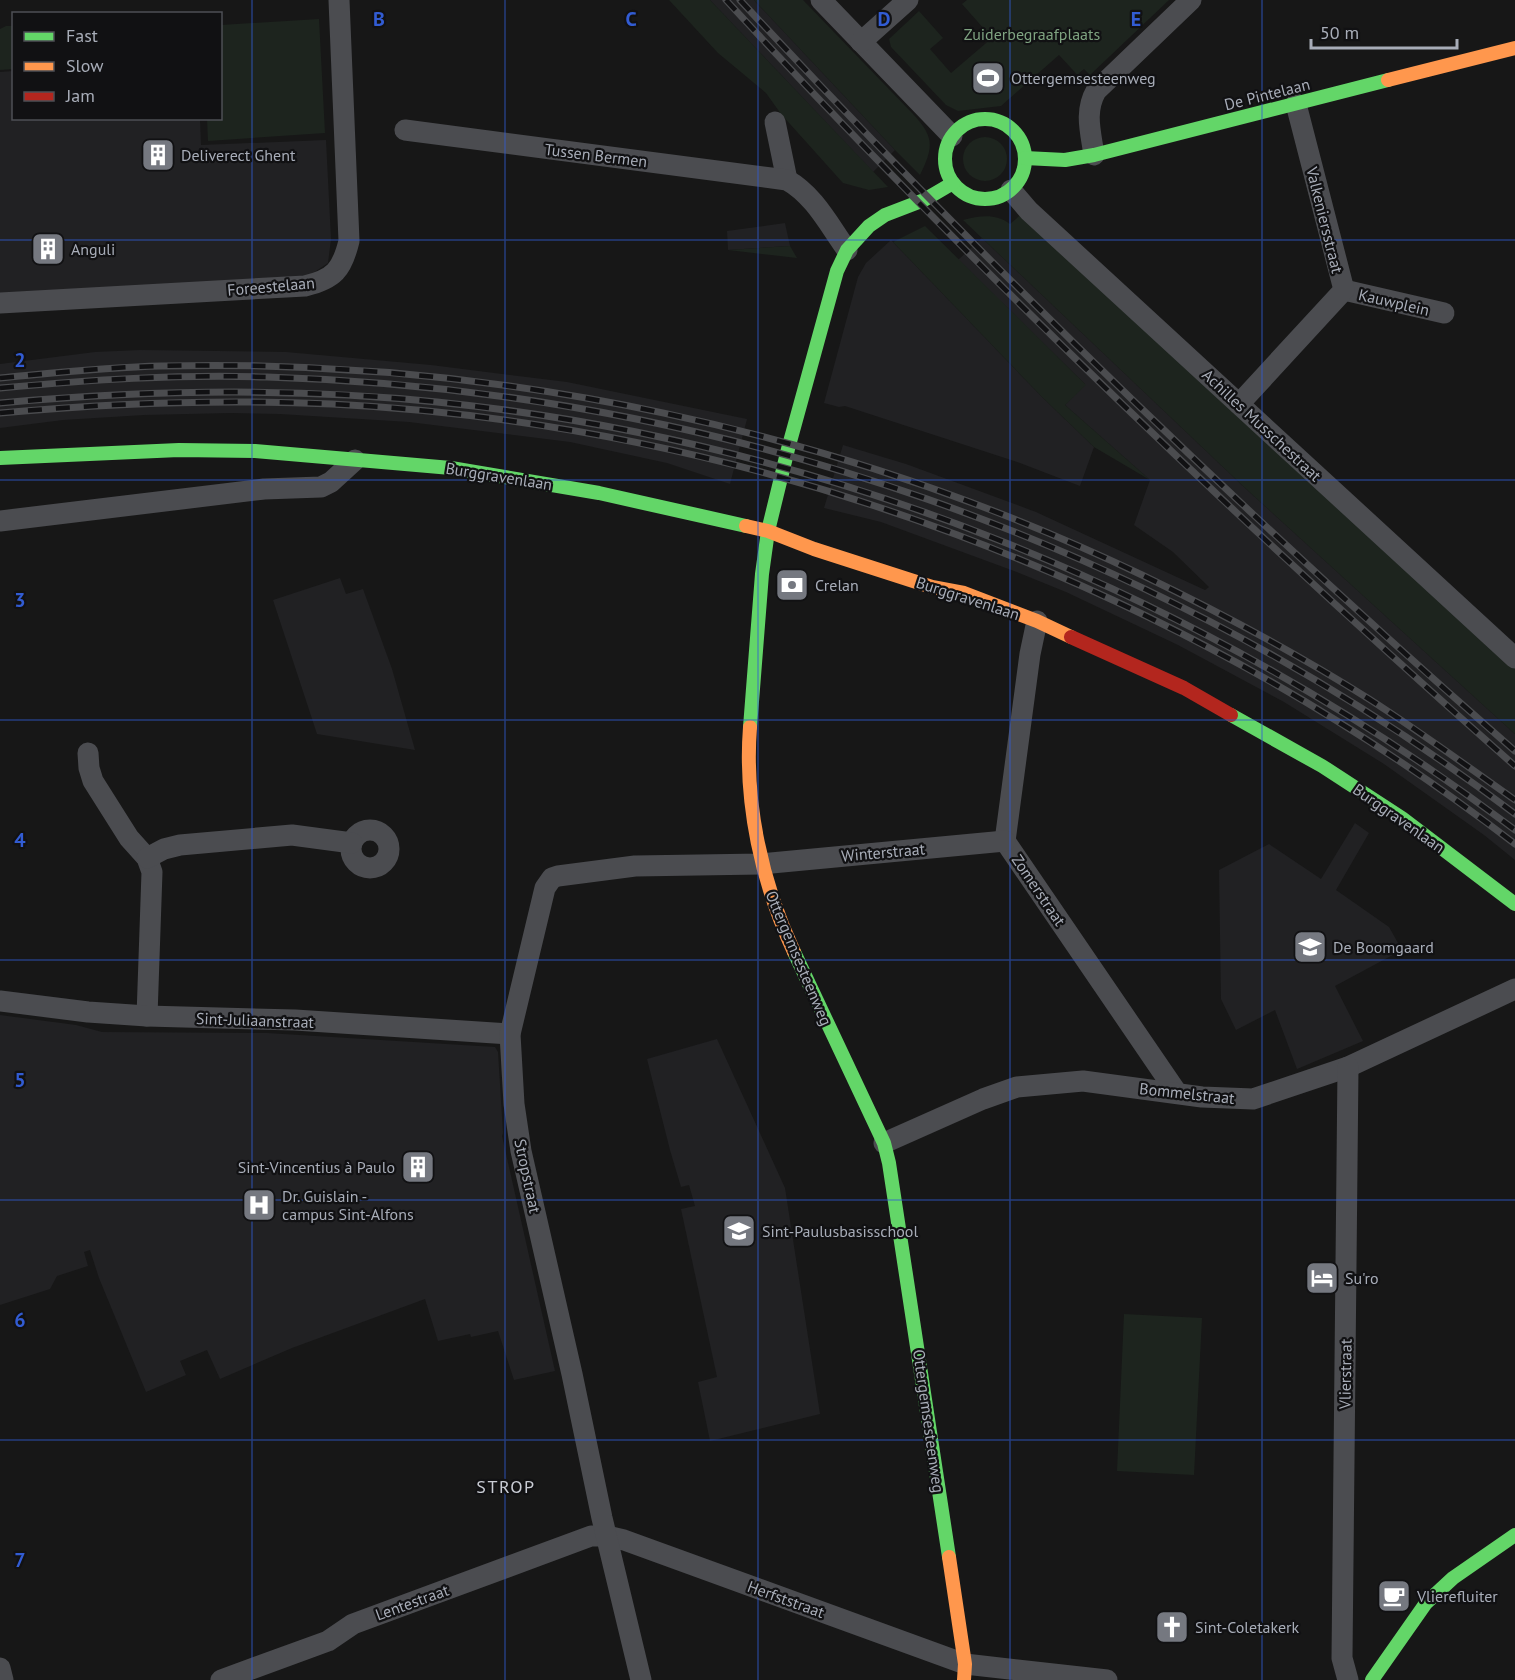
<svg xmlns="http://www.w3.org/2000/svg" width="1515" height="1680" font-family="'PT Sans',sans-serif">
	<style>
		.built { fill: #212123 }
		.green { fill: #1d241e }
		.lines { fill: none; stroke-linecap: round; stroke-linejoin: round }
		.street { stroke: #4b4c50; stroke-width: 21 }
		.fast { stroke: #63d668; stroke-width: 14 }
		.slow { stroke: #ff974d; stroke-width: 14 }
		.jam { stroke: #b3261e; stroke-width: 14 }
		.rail-casing { stroke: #4b4c4f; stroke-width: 7 }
		.rail { stroke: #111113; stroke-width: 4.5; stroke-dasharray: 14; stroke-linecap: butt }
		.grid { fill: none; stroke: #325cd3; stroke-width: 1.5; stroke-opacity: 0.55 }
		.labels { text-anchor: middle; stroke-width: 4.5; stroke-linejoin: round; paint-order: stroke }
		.park-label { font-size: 16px; fill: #7fa381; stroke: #111113 }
		.poi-label { font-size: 16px; fill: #a8adb8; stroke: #111113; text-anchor: start }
		.street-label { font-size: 16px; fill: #a8adb8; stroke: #111113 }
		.neighbourhood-label { font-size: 18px; letter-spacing: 1.5px; fill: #c9ccd4; stroke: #111113 }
		.grid-label { font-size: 20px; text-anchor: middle; font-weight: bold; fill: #325cd3; stroke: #111113; stroke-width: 4.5; stroke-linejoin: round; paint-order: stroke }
	</style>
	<rect width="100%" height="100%" fill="#171717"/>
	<!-- built -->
	<g class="built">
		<polygon points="710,0 754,0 895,150 873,172"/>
		<polygon points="13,71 14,118 200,119 201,145 326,140 331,239 328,263 310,275 287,279 0,298 0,72"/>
		<polygon points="785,223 790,246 728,250 727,231"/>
		<polygon points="982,238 1244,487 1515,734 1515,860 1484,835 1384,764 1284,702 1178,645 1066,592 1014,571 881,522 824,508 843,445 906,464 1036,512 1205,590 1209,587 1173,552 1134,525 1150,480 1065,405 1085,384 958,260"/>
		<polygon points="891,240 1042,397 1094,447 1080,486 1020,463 845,406 839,407 824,403 858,277 866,263"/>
		<polygon points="140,350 286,352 431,365 567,382 747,419 730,484 667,463 570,442 409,422 280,414 231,413 144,415 63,420 0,428 0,364 95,352"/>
		<polygon points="340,578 346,594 363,589 392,669 415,750 317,734 273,600"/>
		<polygon points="1355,823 1369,833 1336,890 1389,927 1402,950 1335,986 1363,1041 1297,1069 1275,1010 1236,1030 1221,999 1219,870 1269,844 1321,879"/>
		<polygon points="0,1015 76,1025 102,1032 267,1033 495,1047 498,1052 503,1133 502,1136 555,1371 514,1380 498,1331 471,1337 470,1334 438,1341 425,1299 292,1348 220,1379 207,1350 180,1361 186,1375 146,1392 99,1278 90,1250 84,1252 88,1266 57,1276 50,1289 0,1305"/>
		<polygon points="717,1039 785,1188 820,1414 710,1441 698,1382 717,1377 681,1209 695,1206 689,1185 681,1187 670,1150 647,1059"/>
	</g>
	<!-- green -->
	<g class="green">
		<polygon points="669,0 710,0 888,187 869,190 843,183 781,114 766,93 718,53"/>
		<path d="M754,0h49l110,114c21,23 21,32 7,61l-25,-25z"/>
		<polygon points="967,0 1169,0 1090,75 1084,69 1079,73 1085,80 1083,81 1059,55 1001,106 958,111 946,105 891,47 889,39 919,11 943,38 930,49 951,73 992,38 962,4"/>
		<polygon points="319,19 325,133 208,141 207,119 220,118 221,25"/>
		<polygon points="6,26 13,26 13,69 0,70 0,29"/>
		<circle cx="985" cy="159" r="22"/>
		<path d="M1024,212l491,452v70l-271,-247 -281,-267c17,-4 32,-7 47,4z"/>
		<polygon points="925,226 1086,385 1065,405 1150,480 1094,447 1042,397 893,242"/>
		<polygon points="790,246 797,258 728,250"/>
		<polygon points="1124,1314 1202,1318 1194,1475 1117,1471"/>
	</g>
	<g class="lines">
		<!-- street -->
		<g class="street">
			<polyline points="821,0 952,136"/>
			<polyline points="861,42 908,0"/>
			<polyline points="775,122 787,180"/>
			<path d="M405,130l382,50c27,15 42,45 60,70"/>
			<path d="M1094,155c-3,-22 -10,-43 2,-64l95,-91"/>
			<polyline points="1011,190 1029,211 1515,658"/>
			<polyline points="1344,290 1444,313"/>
			<path d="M0,303l305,-17c29,-7 37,-16 44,-45l-10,-241"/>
			<polyline points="1239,404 1344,290 1296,104"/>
			<polyline points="0,521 264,489 321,487 331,482 355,460"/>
			<polyline points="1037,621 1030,654 1005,841 1177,1093"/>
			<polyline points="88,753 89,768 93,781 129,838 147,858 152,872 147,1016"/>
			<circle cx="370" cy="849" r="19"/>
			<polyline points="147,858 164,849 180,845 292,835 352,843"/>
			<polyline points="0,1001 88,1012 147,1016 295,1020 510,1034"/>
			<polyline points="884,1143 983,1099 1017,1087 1083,1081 1202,1097 1253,1099 1348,1067 1515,989"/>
			<polyline points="0,1668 3,1680"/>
			<polyline points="221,1680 328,1641 353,1624 591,1536 607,1536 624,1540 965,1664 1107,1680"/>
			<polyline points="641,1680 602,1518 572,1374 521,1151 514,1104 510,1034 545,888 552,878 558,876 635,866 761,864 1005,841"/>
			<polyline points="1348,1680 1342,1658 1348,1067"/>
		</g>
		<!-- fast -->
		<g class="fast">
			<circle cx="985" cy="159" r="40"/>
			<polyline points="1025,158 1065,160 1094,155 1388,80"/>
			<polyline points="0,458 179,450 255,451 451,468 599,493 746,526"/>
			<polyline points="1231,715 1322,766 1402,818 1515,904"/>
			<polyline points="750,727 762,574 768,531 788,449 837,271 847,250 869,226 885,215 924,200 953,183"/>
			<polyline points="794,952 884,1143 889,1163 949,1557"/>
			<polyline points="1372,1680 1426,1603 1453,1578 1515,1535"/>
		</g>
		<!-- slow -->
		<g class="slow">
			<polyline points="1388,80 1515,48"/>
			<polyline points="746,526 768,531 814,549 932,587 964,593 1037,621 1071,637"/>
			<path d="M750,727c-6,76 12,157 44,225"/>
			<polyline points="949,1557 965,1664 964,1680"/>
		</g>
		<!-- jam -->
		<polyline class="jam" points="1071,637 1184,688 1231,715"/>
		<defs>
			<g id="rail">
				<path d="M726,0c249,270 514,523 789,766"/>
				<path d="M740,0c245,264 504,514 775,751"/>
				<path d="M0,378c54,-5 107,-11 161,-12 336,-8 678,64 981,209 77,37 154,78 227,124 50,32 98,67 146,101"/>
				<path d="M0,388c89,-8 178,-14 267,-11 452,13 887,165 1248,437"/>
				<path d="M0,403c146,-13 291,-16 437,-1 389,39 766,193 1078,428"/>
				<path d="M0,413c111,-10 221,-14 332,-9 426,21 846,181 1183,440"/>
			</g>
		</defs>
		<!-- rail casing -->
		<use href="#rail" class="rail-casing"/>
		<!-- rail -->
		<use href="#rail" class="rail"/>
	</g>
	<!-- grid -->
	<path class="grid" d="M252,0v1680M505,0v1680M758,0v1680M1010,0v1680M1262,0v1680M0,240h1515M0,480h1515M0,720h1515M0,960h1515M0,1200h1515M0,1440h1515"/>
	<!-- icons -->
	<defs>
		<symbol id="stadium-square" viewBox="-11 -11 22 22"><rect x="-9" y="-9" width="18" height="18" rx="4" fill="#757880" stroke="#111113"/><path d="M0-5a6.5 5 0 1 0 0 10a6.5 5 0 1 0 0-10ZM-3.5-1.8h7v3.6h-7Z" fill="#fff"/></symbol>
		<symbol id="building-square" viewBox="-11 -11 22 22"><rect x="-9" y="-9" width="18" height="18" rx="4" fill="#757880" stroke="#111113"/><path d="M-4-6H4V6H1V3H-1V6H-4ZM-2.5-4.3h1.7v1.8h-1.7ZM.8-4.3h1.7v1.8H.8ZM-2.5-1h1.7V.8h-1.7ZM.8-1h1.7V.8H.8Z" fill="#fff"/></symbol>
		<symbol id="bank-square" viewBox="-11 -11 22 22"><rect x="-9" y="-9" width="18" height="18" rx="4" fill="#757880" stroke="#111113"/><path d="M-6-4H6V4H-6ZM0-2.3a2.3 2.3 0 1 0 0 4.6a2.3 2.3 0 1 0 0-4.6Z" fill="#fff"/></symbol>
		<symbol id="school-square" viewBox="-11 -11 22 22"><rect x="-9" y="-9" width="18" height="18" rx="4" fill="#757880" stroke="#111113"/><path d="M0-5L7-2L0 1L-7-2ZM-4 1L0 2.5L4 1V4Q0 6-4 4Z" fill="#fff"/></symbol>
		<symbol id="hospital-square" viewBox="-11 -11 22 22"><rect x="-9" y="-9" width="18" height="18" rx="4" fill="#757880" stroke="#111113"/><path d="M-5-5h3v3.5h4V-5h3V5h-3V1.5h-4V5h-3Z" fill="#fff"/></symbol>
		<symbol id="hotel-square" viewBox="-11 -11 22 22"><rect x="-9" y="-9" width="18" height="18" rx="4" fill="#757880" stroke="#111113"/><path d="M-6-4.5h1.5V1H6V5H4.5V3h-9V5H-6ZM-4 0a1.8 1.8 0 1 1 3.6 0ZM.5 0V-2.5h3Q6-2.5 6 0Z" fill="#fff"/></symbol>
		<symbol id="cafe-square" viewBox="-11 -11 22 22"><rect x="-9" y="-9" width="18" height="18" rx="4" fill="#757880" stroke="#111113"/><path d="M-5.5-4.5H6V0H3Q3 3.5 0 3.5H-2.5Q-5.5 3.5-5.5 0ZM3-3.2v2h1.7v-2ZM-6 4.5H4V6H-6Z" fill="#fff"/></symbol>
		<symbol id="church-square" viewBox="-11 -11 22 22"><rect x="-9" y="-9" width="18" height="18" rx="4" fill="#757880" stroke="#111113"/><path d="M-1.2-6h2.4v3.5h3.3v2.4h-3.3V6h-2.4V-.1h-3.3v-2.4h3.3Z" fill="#fff"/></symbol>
	</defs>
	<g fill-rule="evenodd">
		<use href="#stadium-square" x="969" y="59" width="38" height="38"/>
		<use href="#building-square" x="139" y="136" width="38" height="38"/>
		<use href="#building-square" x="29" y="230" width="38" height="38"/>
		<use href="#bank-square" x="773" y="566" width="38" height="38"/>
		<use href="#school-square" x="1291" y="928" width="38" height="38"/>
		<use href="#building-square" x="399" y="1148" width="38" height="38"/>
		<use href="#hospital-square" x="240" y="1186" width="38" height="38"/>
		<use href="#school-square" x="720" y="1212" width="38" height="38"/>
		<use href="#hotel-square" x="1303" y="1259" width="38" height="38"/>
		<use href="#cafe-square" x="1375" y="1577" width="38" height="38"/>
		<use href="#church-square" x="1153" y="1608" width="38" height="38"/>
	</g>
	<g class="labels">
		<!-- park labels -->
		<g class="park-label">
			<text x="1032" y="40">Zuiderbegraafplaats</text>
		</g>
		<!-- poi labels -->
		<g class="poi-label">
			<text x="1011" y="84">Ottergemsesteenweg</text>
			<text x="181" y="161">Deliverect Ghent</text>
			<text x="71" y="255">Anguli</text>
			<text x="815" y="591">Crelan</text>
			<text x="1333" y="953">De Boomgaard</text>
			<text x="395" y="1173" text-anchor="end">Sint-Vincentius à Paulo</text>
			<text x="282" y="1202">Dr. Guislain -<tspan x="282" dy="18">campus Sint-Alfons</tspan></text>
			<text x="762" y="1237">Sint-Paulusbasisschool</text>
			<text x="1345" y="1284">Su'ro</text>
			<text x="1417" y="1602">Vlierefluiter</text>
			<text x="1195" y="1633">Sint-Coletakerk</text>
		</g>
		<!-- street labels -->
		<g class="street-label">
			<text transform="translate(1267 94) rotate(-14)" y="6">De Pintelaan</text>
			<text transform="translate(596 155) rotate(7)" y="6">Tussen Bermen</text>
			<text transform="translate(1325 220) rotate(76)" y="6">Valkeniersstraat</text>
			<text transform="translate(271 286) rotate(-5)" y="6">Foreestelaan</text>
			<text transform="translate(1394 302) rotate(13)" y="6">Kauwplein</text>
			<text transform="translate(1262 425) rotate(43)" y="6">Achilles Musschestraat</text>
			<text transform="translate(499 476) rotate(9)" y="6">Burggravenlaan</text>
			<text transform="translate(968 598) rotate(18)" y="6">Burggravenlaan</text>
			<text transform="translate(1399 818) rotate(35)" y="6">Burggravenlaan</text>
			<text transform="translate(883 852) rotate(-5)" y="6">Winterstraat</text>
			<text transform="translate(1039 890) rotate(56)" y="6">Zomerstraat</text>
			<text transform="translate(799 958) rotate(67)" y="6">Ottergemsesteenweg</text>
			<text transform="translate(255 1020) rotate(2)" y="6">Sint-Juliaanstraat</text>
			<text transform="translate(1187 1093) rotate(6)" y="6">Bommelstraat</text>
			<text transform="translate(528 1176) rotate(78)" y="6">Stropstraat</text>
			<text transform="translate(1345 1374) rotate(-89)" y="6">Vlierstraat</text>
			<text transform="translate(929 1421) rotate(82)" y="6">Ottergemsesteenweg</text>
			<text transform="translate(786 1599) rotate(20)" y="6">Herfststraat</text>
			<text transform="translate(412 1602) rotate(-20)" y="6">Lentestraat</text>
		</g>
		<!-- neighbourhood labels -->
		<g class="neighbourhood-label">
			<text x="506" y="1493">STROP</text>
		</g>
	</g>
	<g class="grid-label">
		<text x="379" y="26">B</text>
		<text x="631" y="26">C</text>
		<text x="884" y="26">D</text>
		<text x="1136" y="26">E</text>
		<text x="20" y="367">2</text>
		<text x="20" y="607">3</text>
		<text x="20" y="847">4</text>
		<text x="20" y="1087">5</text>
		<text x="20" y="1327">6</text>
		<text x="20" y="1567">7</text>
	</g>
	<!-- legend -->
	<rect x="12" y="12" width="210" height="108" fill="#111113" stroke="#4d4f55" stroke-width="1.5"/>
	<rect x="24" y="32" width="30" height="9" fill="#63d668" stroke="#4d4f55" stroke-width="1.5"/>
	<text x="66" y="42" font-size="18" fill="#a8adb8">Fast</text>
	<rect x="24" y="62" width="30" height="9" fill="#ff974d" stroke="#4d4f55" stroke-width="1.5"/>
	<text x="66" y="72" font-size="18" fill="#a8adb8">Slow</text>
	<rect x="24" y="92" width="30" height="9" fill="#b3261e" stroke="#4d4f55" stroke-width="1.5"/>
	<text x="66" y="102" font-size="18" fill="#a8adb8">Jam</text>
	<!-- scale -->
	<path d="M1311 39v9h146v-9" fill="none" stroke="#a8adb8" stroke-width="3"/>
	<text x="1320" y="39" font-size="18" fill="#a8adb8" stroke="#111113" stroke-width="4.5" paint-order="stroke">50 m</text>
</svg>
